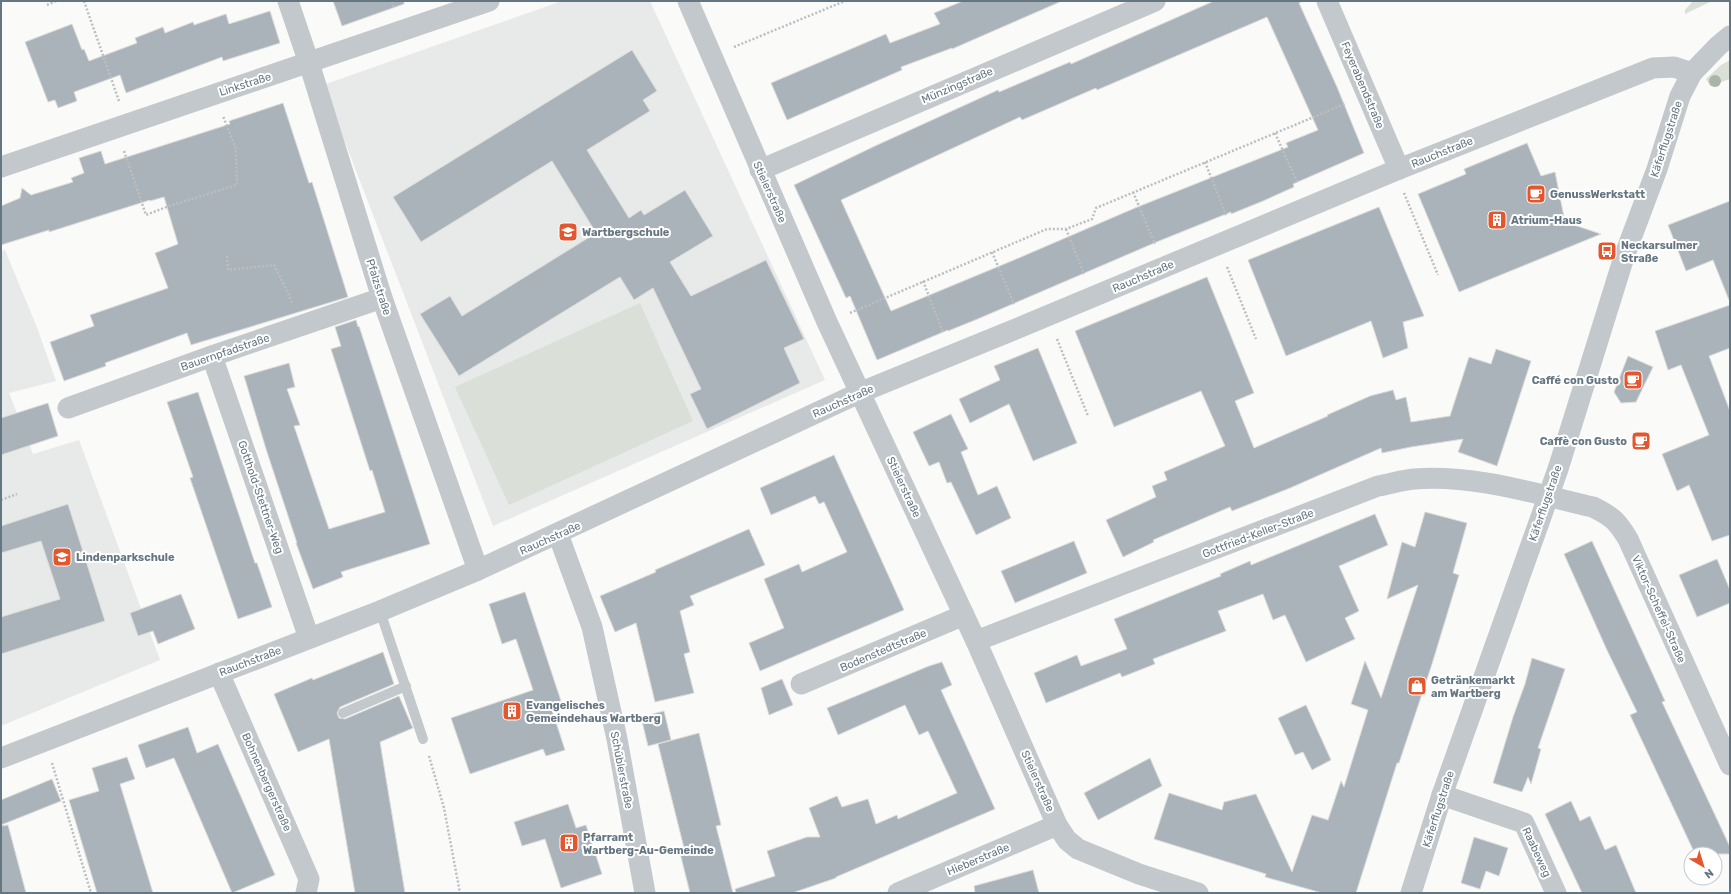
<svg xmlns="http://www.w3.org/2000/svg" width="1731" height="894" font-family="Rubik,sans-serif">
	<style>
		.built { fill: #e8e9e9 }
		.green { fill: #dadfd7 }
		.building { fill: #aab3b9; stroke: #dcdcda; fill-rule: evenodd }
		.lines { fill: none; stroke-linecap: round; stroke-linejoin: round }
		.path { stroke: #bbbfc2; stroke-width: 2.5; stroke-dasharray: 2 2; stroke-linecap: butt }
		.lane { stroke: #c3c8cc; stroke-width: 10 }
		.street { stroke: #c3c8cc; stroke-width: 21 }
		.tree { fill: #aab4a7 }
		.labels { text-anchor: middle; stroke-width: 4; stroke-linejoin: round; paint-order: stroke }
		.street-label { font-size: 11px; fill: #657683; stroke: #fff }
		.poi-label { font-size: 11px; font-weight: bold; fill: #657683; stroke: #fff; text-anchor: start }
	</style>
	<rect width="100%" height="100%" fill="#fafaf8"/>
	<!-- built -->
	<g class="built">
		<polygon points="562,1 650,1 825,380 493,526 323,85"/>
		<polygon points="5,250 38,330 56,381 9,393 33,454 79,440 160,660 1,726 1,251"/>
	</g>
	<!-- green -->
	<g class="green">
		<polygon points="1693,1 1712,1 1685,14 1685,10"/>
		<polygon points="1730,60 1730,79 1710,86 1706,79 1721,65"/>
		<polygon points="640,303 693,421 509,505 455,387"/>
	</g>
	<!-- building -->
	<g class="building">
		<polygon points="333,1 404,1 404,4 342,26"/>
		<polygon points="963,1 1062,1 952,49 952,48 901,67 902,70 787,120 771,83 886,34 890,43 940,24 934,13"/>
		<path d="M1214,1h89l-4,2 38,84 27,66 -71,31 1,3 -31,14 -32,13v-2l-72,29 -179,77 -32,13v-1l-71,30 -27,-64 -4,2 -52,-113 81,-39 123,-56 1,2 71,-30 1,2zM1267,17l51,113 -32,13 2,4 -153,61 -121,52 -123,51 -50,-111 179,-83 2,3 74,-32 1,2z"/>
		<polygon points="270,11 280,43 223,61 222,57 126,93 120,75 74,92 77,101 58,108 55,100 48,102 25,42 72,24 82,50 84,49 89,61 137,43 135,38 163,27 165,33 193,22 194,25 226,14 229,24"/>
		<polygon points="632,50 657,91 643,100 650,111 587,150 629,218 641,210 644,215 685,190 713,236 670,262 691,296 766,260 804,339 784,348 800,383 707,429 690,394 701,389 653,288 634,300 620,277 459,376 420,314 450,296 462,316 596,233 552,161 421,242 393,197"/>
		<polygon points="283,103 309,183 312,182 348,297 191,345 187,333 105,363 106,366 64,381 50,342 94,326 90,315 168,288 155,253 178,244 164,197 150,201 150,200 49,232 49,230 1,245 1,206 20,198 22,188 31,195 73,182 71,178 84,173 79,158 101,151 105,164 230,124 229,121"/>
		<polygon points="1527,143 1541,176 1555,172 1565,222 1601,234 1459,292 1418,194 1466,174 1464,169"/>
		<polygon points="1730,201 1730,300 1729,300 1713,260 1686,271 1668,225"/>
		<polygon points="1379,207 1424,316 1403,322 1408,348 1383,358 1371,321 1286,356 1248,260"/>
		<polygon points="1207,277 1254,393 1235,401 1254,448 1328,416 1327,415 1370,396 1393,390 1396,400 1406,397 1411,422 1450,416 1469,357 1491,364 1496,349 1531,361 1497,466 1458,452 1463,439 1411,447 1382,453 1381,448 1290,488 1232,511 1230,507 1153,540 1154,542 1123,557 1106,520 1156,497 1152,486 1167,480 1164,472 1225,446 1201,391 1114,427 1075,331"/>
		<polygon points="1730,305 1730,348 1709,356 1730,411 1730,535 1712,541 1689,485 1677,491 1662,454 1709,435 1681,365 1668,370 1655,331"/>
		<polygon points="356,320 358,327 359,326 430,544 341,572 343,577 313,589 296,543 297,543 266,449 244,376 289,363 295,387 287,389 300,425 294,426 329,529 385,512 372,470 370,471 331,349 341,346 335,327"/>
		<polygon points="1038,348 1077,443 1033,461 1009,404 970,423 959,399 1000,380 994,366"/>
		<polygon points="1628,356 1653,367 1636,402 1621,403 1614,392"/>
		<polygon points="198,392 255,563 257,563 272,607 238,619 190,478 193,477 167,402"/>
		<polygon points="48,403 58,436 1,455 1,418"/>
		<polygon points="951,414 968,449 961,452 978,495 997,486 1011,518 976,535 951,482 947,483 939,462 929,466 913,432"/>
		<polygon points="834,455 904,610 760,671 749,643 784,628 764,579 799,564 802,572 847,552 824,502 819,504 815,496 771,515 760,488"/>
		<polygon points="68,504 105,621 1,654 1,617 60,599 41,541 1,553 1,526"/>
		<polygon points="1425,512 1467,523 1453,573 1459,575 1432,664 1399,763 1397,763 1356,893 1322,893 1265,877 1266,874 1154,839 1169,793 1222,810 1224,802 1256,794 1292,872 1312,815 1328,820 1341,781 1344,787 1368,710 1351,704 1365,661 1381,698 1418,585 1387,599 1402,542 1415,547"/>
		<polygon points="1375,514 1388,545 1339,566 1359,611 1345,618 1355,639 1306,662 1285,615 1273,620 1263,594 1218,611 1226,631 1153,659 1155,664 1122,677 1120,673 1046,703 1034,673 1077,655 1081,666 1127,649 1114,619 1221,576 1220,574 1250,561 1251,565"/>
		<polygon points="749,529 765,565 690,596 694,605 680,611 690,652 684,654 694,693 655,702 636,623 615,632 600,596 656,572 655,570"/>
		<polygon points="1074,541 1087,573 1015,603 1001,571"/>
		<polygon points="1592,541 1665,701 1662,702 1730,847 1730,854 1695,854 1630,715 1637,712 1606,648 1564,554"/>
		<polygon points="1717,559 1730,590 1730,603 1697,617 1679,575"/>
		<polygon points="525,592 561,701 550,704 565,750 546,756 543,749 470,774 451,718 533,690 516,639 502,644 489,604"/>
		<polygon points="181,594 195,629 158,644 153,631 138,636 130,613"/>
		<polygon points="383,652 394,684 340,707 337,713 339,718 345,719 399,696 411,724 413,728 380,742 405,893 355,893 329,739 298,752 274,694 312,678 313,680"/>
		<polygon points="1532,658 1565,669 1538,748 1541,749 1531,784 1528,777 1522,792 1493,783 1513,717 1525,684"/>
		<polygon points="942,662 952,685 941,690 995,809 836,877 836,878 792,893 736,893 735,889 775,876 767,851 807,837 820,837 809,808 837,796 842,807 868,799 876,824 897,815 898,819 957,793 928,731 919,735 905,705 838,735 827,708 929,666"/>
		<polygon points="782,679 793,705 769,715 761,688"/>
		<polygon points="1306,705 1331,760 1312,770 1303,752 1295,755 1278,718"/>
		<polygon points="664,711 671,740 648,746 641,717"/>
		<polygon points="188,727 197,753 218,744 275,875 232,893 174,758 146,768 138,745"/>
		<polygon points="699,733 721,825 716,826 733,893 690,893 679,849 684,848 658,744"/>
		<polygon points="127,757 135,779 120,784 153,893 97,893 69,800 99,791 92,768"/>
		<polygon points="1150,758 1162,786 1098,820 1084,793"/>
		<polygon points="52,779 61,801 1,825 1,800"/>
		<polygon points="1571,801 1580,821 1590,816 1605,850 1616,845 1636,893 1582,893 1545,814"/>
		<polygon points="568,804 576,828 586,825 602,874 561,888 545,839 522,846 514,822"/>
		<polygon points="8,825 26,893 1,893 1,826"/>
		<polygon points="1474,837 1508,848 1499,876 1486,871 1480,889 1461,883"/>
		<polygon points="1033,870 1039,893 975,893 974,886"/>
	</g>
	<g class="lines">
		<!-- path -->
		<g class="path">
			<polyline points="84,1 119,101"/>
			<polyline points="392,1 394,8"/>
			<polyline points="47,5 56,1"/>
			<polyline points="734,47 845,1"/>
			<polyline points="1275,133 1298,184"/>
			<polyline points="124,151 146,215 169,206 237,185 236,149 223,116"/>
			<polyline points="1205,162 1226,215"/>
			<polyline points="1133,192 1155,244"/>
			<polyline points="1404,193 1438,275"/>
			<polyline points="1066,229 1084,274"/>
			<polyline points="992,252 1014,304"/>
			<polyline points="227,256 228,270 274,265 288,293 292,303"/>
			<polyline points="1227,267 1256,339"/>
			<polyline points="923,281 943,332"/>
			<polyline points="850,313 1047,229 1066,229 1092,219 1096,208 1345,104"/>
			<polyline points="1057,339 1088,416"/>
			<polyline points="1,500 17,494"/>
			<polyline points="429,756 444,808 460,893"/>
			<polyline points="52,763 91,893"/>
		</g>
		<!-- lane -->
		<g class="lane">
			<polyline points="380,611 423,739"/>
			<polyline points="343,713 406,686"/>
		</g>
		<!-- street -->
		<g class="street">
			<polyline points="288,1 309,63 382,298 478,570"/>
			<polyline points="688,1 827,322 976,641 1057,825 1067,840 1078,849 1139,874 1198,893"/>
			<polyline points="1327,1 1399,169"/>
			<polyline points="1,167 489,1"/>
			<polyline points="760,170 1155,1"/>
			<polyline points="212,356 309,638"/>
			<polyline points="68,408 212,356 382,298"/>
			<polyline points="558,534 592,627 617,739 645,893"/>
			<path d="M976,641l402,-155c12,-2 24,-6 36,-7 59,-5 122,15 179,28 20,10 24,14 35,32l102,226"/>
			<polyline points="219,673 309,879 306,893"/>
			<polyline points="801,684 964,615"/>
			<polyline points="1,758 380,611 478,570 859,393 1023,326 1399,169 1653,68 1674,67 1692,73"/>
			<polyline points="1442,795 1524,823 1556,893"/>
			<polyline points="898,893 1057,825"/>
			<polyline points="1411,893 1442,795 1558,469 1624,257 1657,169 1680,96 1692,73 1718,46 1730,36"/>
		</g>
	</g>
	<!-- trees -->
	<circle class="tree" cx="1715" cy="81" r="6"/>
	<!-- icons -->
	<defs>
		<symbol id="cafe-square" viewBox="-11 -11 22 22"><rect x="-9" y="-9" width="18" height="18" rx="4" fill="#e4572e" stroke="#fff"/><path d="M-5.5-4.5H6V0H3Q3 3.5 0 3.5H-2.5Q-5.5 3.5-5.5 0ZM3-3.2v2h1.7v-2ZM-6 4.5H4V6H-6Z" fill="#fff"/></symbol>
		<symbol id="building-square" viewBox="-11 -11 22 22"><rect x="-9" y="-9" width="18" height="18" rx="4" fill="#e4572e" stroke="#fff"/><path d="M-4-6H4V6H1V3H-1V6H-4ZM-2.5-4.3h1.7v1.8h-1.7ZM.8-4.3h1.7v1.8H.8ZM-2.5-1h1.7V.8h-1.7ZM.8-1h1.7V.8H.8Z" fill="#fff"/></symbol>
		<symbol id="school-square" viewBox="-11 -11 22 22"><rect x="-9" y="-9" width="18" height="18" rx="4" fill="#e4572e" stroke="#fff"/><path d="M0-5L7-2L0 1L-7-2ZM-4 1L0 2.5L4 1V4Q0 6-4 4Z" fill="#fff"/></symbol>
		<symbol id="bus-square" viewBox="-11 -11 22 22"><rect x="-9" y="-9" width="18" height="18" rx="4" fill="#e4572e" stroke="#fff"/><path d="M-5-6H5V4H4V6H2V4H-2V6H-4V4H-5ZM-3.5-4V0h7V-4ZM-3.5 1.2v1.5H-2V1.2ZM2 1.2v1.5H3.5V1.2Z" fill="#fff"/></symbol>
		<symbol id="shop-square" viewBox="-11 -11 22 22"><rect x="-9" y="-9" width="18" height="18" rx="4" fill="#e4572e" stroke="#fff"/><path d="M-5-2.5h2.3a2.7 3.5 0 0 1 5.4 0H5L5.5 6h-11ZM-1.5-2.5h3a1.5 2.3 0 0 0-3 0Z" fill="#fff"/></symbol>
	</defs>
	<g fill-rule="evenodd">
		<use href="#cafe-square" x="1525" y="183" width="22" height="22"/>
		<use href="#building-square" x="1486" y="209" width="22" height="22"/>
		<use href="#school-square" x="557" y="221" width="22" height="22"/>
		<use href="#bus-square" x="1596" y="240" width="22" height="22"/>
		<use href="#cafe-square" x="1622" y="369" width="22" height="22"/>
		<use href="#cafe-square" x="1630" y="430" width="22" height="22"/>
		<use href="#school-square" x="51" y="546" width="22" height="22"/>
		<use href="#shop-square" x="1406" y="675" width="22" height="22"/>
		<use href="#building-square" x="501" y="700" width="22" height="22"/>
		<use href="#building-square" x="558" y="832" width="22" height="22"/>
	</g>
	<g class="labels">
		<!-- street labels -->
		<g class="street-label">
			<text transform="translate(245 84) rotate(-18)" y="4">Linkstraße</text>
			<text transform="translate(957 85) rotate(-23)" y="4">Münzingstraße</text>
			<text transform="translate(1363 85) rotate(67)" y="4">Feyerabendstraße</text>
			<text transform="translate(1666 139) rotate(-72)" y="4">Käferflugstraße</text>
			<text transform="translate(1442 152) rotate(-22)" y="4">Rauchstraße</text>
			<text transform="translate(770 192) rotate(66)" y="4">Stielerstraße</text>
			<text transform="translate(1143 276) rotate(-23)" y="4">Rauchstraße</text>
			<text transform="translate(379 287) rotate(72)" y="4">Pfalzstraße</text>
			<text transform="translate(225 352) rotate(-19)" y="4">Bauernpfadstraße</text>
			<text transform="translate(843 401) rotate(-24)" y="4">Rauchstraße</text>
			<text transform="translate(904 487) rotate(65)" y="4">Stielerstraße</text>
			<text transform="translate(261 497) rotate(71)" y="4">Gotthold-Stettner-Weg</text>
			<text transform="translate(1545 503) rotate(-71)" y="4">Käferflugstraße</text>
			<text transform="translate(1258 533) rotate(-21)" y="4">Gottfried-Keller-Straße</text>
			<text transform="translate(550 538) rotate(-24)" y="4">Rauchstraße</text>
			<text transform="translate(1659 609) rotate(66)" y="4">Viktor-Scheffel-Straße</text>
			<text transform="translate(883 650) rotate(-23)" y="4">Bodenstedtstraße</text>
			<text transform="translate(250 661) rotate(-21)" y="4">Rauchstraße</text>
			<text transform="translate(622 770) rotate(79)" y="4">Schüblerstraße</text>
			<text transform="translate(1038 781) rotate(66)" y="4">Stielerstraße</text>
			<text transform="translate(267 782) rotate(66)" y="4">Bohnenbergerstraße</text>
			<text transform="translate(1438 809) rotate(-72)" y="4">Käferflugstraße</text>
			<text transform="translate(1537 852) rotate(65)" y="4">Raabeweg</text>
			<text transform="translate(978 859) rotate(-23)" y="4">Hieberstraße</text>
		</g>
		<!-- poi labels -->
		<g class="poi-label">
			<text x="1550" y="198">GenussWerkstatt</text>
			<text x="1511" y="224">Atrium-Haus</text>
			<text x="582" y="236">Wartbergschule</text>
			<text x="1621" y="249">Neckarsulmer<tspan x="1621" dy="13">Straße</tspan></text>
			<text x="1619" y="384" text-anchor="end">Caffé con Gusto</text>
			<text x="1627" y="445" text-anchor="end">Caffè con Gusto</text>
			<text x="76" y="561">Lindenparkschule</text>
			<text x="1431" y="684">Getränkemarkt<tspan x="1431" dy="13">am Wartberg</tspan></text>
			<text x="526" y="709">Evangelisches<tspan x="526" dy="13">Gemeindehaus Wartberg</tspan></text>
			<text x="583" y="841">Pfarramt<tspan x="583" dy="13">Wartberg-Au-Gemeinde</tspan></text>
		</g>
	</g>
	<!-- border -->
	<rect width="1731" height="894" fill="none" stroke="#657683" stroke-width="4"/>
	<!-- north arrow -->
	<g transform="translate(1703 866) rotate(142)"><circle r="19" fill="#ffffff" stroke="#c1c8cd"/>
	<path d="M0-3L7 15L0 10L-7 15Z" fill="#e4572e"/>
	<text y="-6" font-size="11" font-weight="bold" text-anchor="middle" fill="#657683">N</text>
	</g>
</svg>
